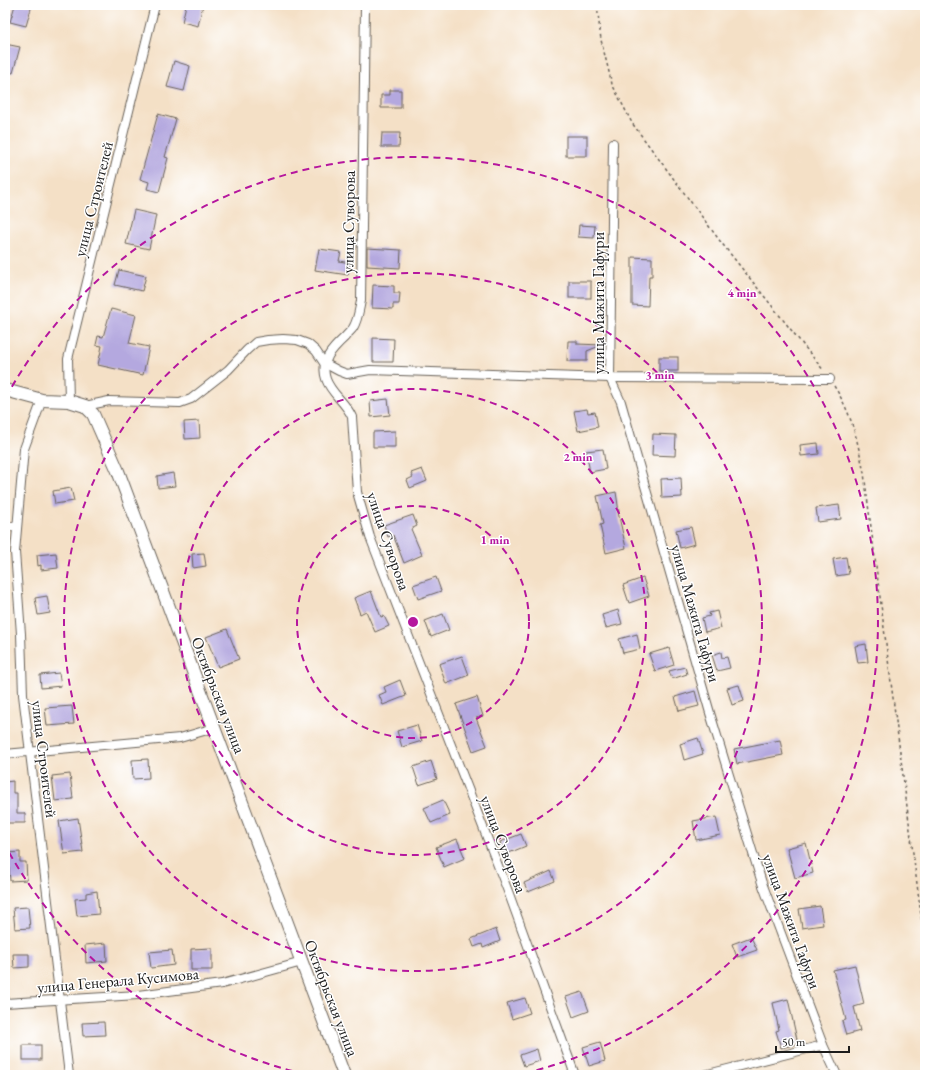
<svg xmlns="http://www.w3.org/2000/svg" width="930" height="1080" font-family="'EB Garamond',serif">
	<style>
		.building { fill: #b4a8df }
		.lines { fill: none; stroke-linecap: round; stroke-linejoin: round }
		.street-casing { stroke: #686158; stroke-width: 10 }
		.secondary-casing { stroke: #686158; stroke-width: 14 }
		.path { stroke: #686158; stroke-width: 1.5; stroke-dasharray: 3 3; stroke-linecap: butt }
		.street { stroke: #fff; stroke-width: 8 }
		.secondary { stroke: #fff; stroke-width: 12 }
		.ring { fill: none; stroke: #b5179e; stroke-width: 2; stroke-dasharray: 7 5 }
		.labels { text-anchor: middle; stroke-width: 3; stroke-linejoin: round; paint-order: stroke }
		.street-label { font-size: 16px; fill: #1c1c1c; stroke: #fff }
		.centre { fill: #b5179e; stroke: #fff; stroke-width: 2 }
		.ring-label { font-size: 12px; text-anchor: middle; font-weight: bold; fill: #b5179e; stroke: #fff; stroke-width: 3; stroke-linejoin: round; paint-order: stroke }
	</style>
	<rect width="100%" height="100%" fill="#fff"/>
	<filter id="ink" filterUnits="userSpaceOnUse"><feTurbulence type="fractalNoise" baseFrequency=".025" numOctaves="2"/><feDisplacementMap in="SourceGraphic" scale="8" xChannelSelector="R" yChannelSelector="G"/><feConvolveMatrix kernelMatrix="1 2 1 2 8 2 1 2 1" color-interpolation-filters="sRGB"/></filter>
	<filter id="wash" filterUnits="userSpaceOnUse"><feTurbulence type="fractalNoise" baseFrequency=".012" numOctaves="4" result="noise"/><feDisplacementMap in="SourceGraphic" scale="16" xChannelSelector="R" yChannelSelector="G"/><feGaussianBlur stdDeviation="0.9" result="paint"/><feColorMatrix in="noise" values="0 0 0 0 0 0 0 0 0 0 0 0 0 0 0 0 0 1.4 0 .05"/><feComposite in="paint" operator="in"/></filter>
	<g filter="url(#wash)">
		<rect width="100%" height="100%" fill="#f4e0c6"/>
		<g id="blocks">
			<!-- building -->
			<g class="building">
				<polygon points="15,5 32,5 26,26 10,22"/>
				<polygon points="186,5 203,5 198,26 182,22"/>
				<polygon points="5,44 20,47 13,73 5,71"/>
				<polygon points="174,61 190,66 184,91 167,87"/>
				<polygon points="390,90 401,90 401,108 381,108 381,95 390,95"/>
				<polygon points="158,114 176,119 165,157 168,158 159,192 147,189 149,182 140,179"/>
				<polygon points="382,133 400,133 399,147 381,147"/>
				<rect x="566" y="136" width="21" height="20"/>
				<polygon points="134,210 156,215 149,249 126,244"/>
				<polygon points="579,225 595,226 594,238 578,237"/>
				<polygon points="367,248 401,250 400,268 367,266"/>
				<polygon points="319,249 341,252 339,261 350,263 348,275 315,270"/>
				<polygon points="632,257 652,258 652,276 649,276 648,306 632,305"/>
				<polygon points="119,270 146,276 142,291 115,285"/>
				<rect x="569" y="281" width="22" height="17"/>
				<polygon points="373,285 394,286 394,293 400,293 399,304 393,304 393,309 372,308"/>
				<polygon points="111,309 136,315 129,343 149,347 143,375 98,365 102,346 96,345 98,336 103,337"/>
				<polygon points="373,338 394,339 393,362 373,362"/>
				<polygon points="568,341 577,341 577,344 602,345 587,351 587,361 567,361"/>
				<rect x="659" y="357" width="19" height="14"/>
				<polygon points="388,399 390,415 371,417 370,401"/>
				<polygon points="587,409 588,413 595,412 598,427 578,431 574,411"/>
				<polygon points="199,421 200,438 185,439 184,422"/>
				<polygon points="395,431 395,447 373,447 373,432"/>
				<polygon points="653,434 676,435 675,456 652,455"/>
				<polygon points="818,443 819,454 801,456 800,445"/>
				<polygon points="603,449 606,469 590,472 586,451"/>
				<polygon points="422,469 427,481 410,488 407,480 413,477 411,473"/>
				<polygon points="173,473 175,486 158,488 157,476"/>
				<polygon points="681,478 682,497 662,498 661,479"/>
				<polygon points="71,488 74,501 55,504 53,491"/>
				<polygon points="616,492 619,512 618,512 626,548 606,553 600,525 603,524 597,496"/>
				<polygon points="839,505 841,519 818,522 816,508"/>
				<polygon points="413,515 417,526 411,529 422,555 404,563 393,535 388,537 384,525"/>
				<polygon points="691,527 695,544 680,548 676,530"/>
				<polygon points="56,553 58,568 41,570 41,565 38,566 37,555"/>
				<polygon points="204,553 206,566 193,568 192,554"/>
				<polygon points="846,557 849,574 836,576 833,559"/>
				<polygon points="436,577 441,591 418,599 413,585"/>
				<polygon points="643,578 649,596 629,603 623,585"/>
				<polygon points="371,591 381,617 384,616 389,626 375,632 366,611 360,614 354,598"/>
				<polygon points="47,596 50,613 38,615 35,598"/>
				<polygon points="618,610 622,624 606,628 602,615"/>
				<polygon points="717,611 721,628 705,632 702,618 710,616 709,613"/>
				<polygon points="443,614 449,630 431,637 425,621"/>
				<polygon points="227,629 239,659 218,667 206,637"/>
				<polygon points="637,634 640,649 623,653 619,639"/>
				<polygon points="866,644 868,662 858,663 855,646"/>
				<polygon points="669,648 674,665 655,671 649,654"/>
				<polygon points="721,652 722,658 727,657 730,668 717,671 712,655"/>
				<polygon points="462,656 469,675 446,684 439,664"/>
				<polygon points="685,667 687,674 672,679 669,671"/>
				<polygon points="59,673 61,686 41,688 40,675"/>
				<polygon points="400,680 406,696 383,705 379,695 386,692 384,687"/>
				<polygon points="739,685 744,701 732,705 727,688"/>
				<polygon points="695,691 699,706 679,711 675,697"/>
				<polygon points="477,697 483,716 476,718 487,746 473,751 456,704"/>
				<polygon points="72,706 74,724 47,726 45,708"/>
				<polygon points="417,725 422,741 402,747 397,731"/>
				<polygon points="698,738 703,754 684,760 680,744"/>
				<polygon points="780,740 783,755 737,764 734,749"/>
				<polygon points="148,759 149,778 133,779 132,760"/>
				<polygon points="431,761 437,779 419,785 413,767"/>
				<polygon points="70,774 73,799 55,801 52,776"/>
				<polygon points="13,781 13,793 17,793 17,813 25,813 25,823 5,823 5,782"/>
				<polygon points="443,800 450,815 431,823 424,808"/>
				<polygon points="716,817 720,835 696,840 693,821"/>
				<polygon points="78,818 83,852 64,854 59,821"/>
				<polygon points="521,834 526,846 504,855 500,842"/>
				<polygon points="457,839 465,858 444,867 436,847"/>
				<polygon points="806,843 813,873 795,878 787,848"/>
				<polygon points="20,852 20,862 26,862 27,880 10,881 8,853"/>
				<polygon points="551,871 555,881 528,892 524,883"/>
				<polygon points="97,891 99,914 77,916 75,899 86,898 86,893"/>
				<polygon points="820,906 823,925 802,928 799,909"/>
				<polygon points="28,907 30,928 15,929 13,908"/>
				<polygon points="496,929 500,941 483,948 482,944 474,947 471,939"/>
				<polygon points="751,937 757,950 737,957 732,944"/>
				<polygon points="106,943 107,961 86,963 85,945"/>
				<polygon points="212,948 212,970 191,970 191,949"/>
				<polygon points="172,950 174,965 151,968 149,952"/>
				<polygon points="13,954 29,954 29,967 14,968"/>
				<polygon points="855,965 864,1004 854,1007 860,1031 846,1035 842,1021 846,1020 833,970"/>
				<polygon points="582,992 589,1011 573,1017 566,997"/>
				<polygon points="525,998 530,1013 512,1019 507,1003"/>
				<polygon points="788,999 798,1044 781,1048 776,1031 779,1030 773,1003"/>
				<polygon points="104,1022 105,1035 83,1036 82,1023"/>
				<polygon points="600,1042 605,1061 589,1066 583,1047"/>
				<rect x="23" y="1045" width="18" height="15"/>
				<polygon points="537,1049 540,1061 524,1066 520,1055"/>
			</g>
		</g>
	</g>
	<g filter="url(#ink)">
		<use href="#blocks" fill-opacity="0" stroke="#686158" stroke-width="1"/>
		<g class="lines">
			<defs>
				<g id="street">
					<path d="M365,5l-4,296c-2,9 -3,19 -8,27 -2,3 -6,6 -8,9 -13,12 -25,24 -19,42 5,15 20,23 26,38l5,75 13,45 139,357 66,181"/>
					<polyline points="613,143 610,378 621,402 710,713 762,883 823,1045 837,1075"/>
					<polyline points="42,400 24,449 15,552 21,634 23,695 69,1075"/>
					<polyline points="69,401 68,359 155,5"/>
					<polyline points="85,406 109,401 180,403 191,399 228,370 247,350 256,342 268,340 283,339 297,340 308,344 316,351 324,363 339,371 347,374 370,370 610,378 830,379"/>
					<polyline points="5,528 17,525"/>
					<polyline points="5,754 180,738 214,728"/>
					<polyline points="5,1003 138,995 222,984 302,962"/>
					<polyline points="704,1075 823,1045"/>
				</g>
				<polyline id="secondary" points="5,390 42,400 69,401 85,406 93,414 118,471 344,1075"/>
			</defs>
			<!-- street casing -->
			<use href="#street" class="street-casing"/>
			<!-- secondary casing -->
			<use href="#secondary" class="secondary-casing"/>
			<!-- path -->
			<g class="path">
				<polyline points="597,5 601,40 612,84 632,123 720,241 824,371"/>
				<path d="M834,386c19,30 23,54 30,87l61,473"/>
			</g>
			<!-- street -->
			<use href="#street" class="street"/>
			<!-- secondary -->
			<use href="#secondary" class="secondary"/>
		</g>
	</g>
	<!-- distance rings -->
	<g class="ring">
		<circle cx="413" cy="622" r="116"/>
		<circle cx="413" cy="622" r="233"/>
		<circle cx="413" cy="622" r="349"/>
		<path d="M304 1074A465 465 0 0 1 6 847M6 397A465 465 0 1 1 522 1074"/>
	</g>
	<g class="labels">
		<!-- street labels -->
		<g class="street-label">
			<text transform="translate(93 199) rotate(-76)" y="6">улица Строителей</text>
			<text transform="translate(348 222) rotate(-89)" y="6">улица Суворова</text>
			<text transform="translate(598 303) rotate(-90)" y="6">улица Мажита Гафури</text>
			<text transform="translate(389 541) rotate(71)" y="6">улица Суворова</text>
			<text transform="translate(696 613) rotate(74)" y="6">улица Мажита Гафури</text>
			<text transform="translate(219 695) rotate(69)" y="6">Октябрьская улица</text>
			<text transform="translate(45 759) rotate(83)" y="6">улица Строителей</text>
			<text transform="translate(504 844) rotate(69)" y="6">улица Суворова</text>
			<text transform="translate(792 921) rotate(70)" y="6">улица Мажита Гафури</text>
			<text transform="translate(118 980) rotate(-5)" y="6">улица Генерала Кусимова</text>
			<text transform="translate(332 998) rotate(69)" y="6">Октябрьская улица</text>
		</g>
	</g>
	<circle cx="413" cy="622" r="6" class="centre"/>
	<g class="ring-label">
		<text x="742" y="297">4 min</text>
		<text x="660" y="379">3 min</text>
		<text x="578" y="461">2 min</text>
		<text x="495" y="544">1 min</text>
	</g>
	<!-- margin -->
	<rect width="930" height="1080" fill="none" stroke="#fff" stroke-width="20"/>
	<!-- scale -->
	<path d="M776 1046v6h73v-6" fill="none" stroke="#1c1c1c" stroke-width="2"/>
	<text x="782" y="1046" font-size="12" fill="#1c1c1c" stroke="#ffffff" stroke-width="3" paint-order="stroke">50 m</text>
</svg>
